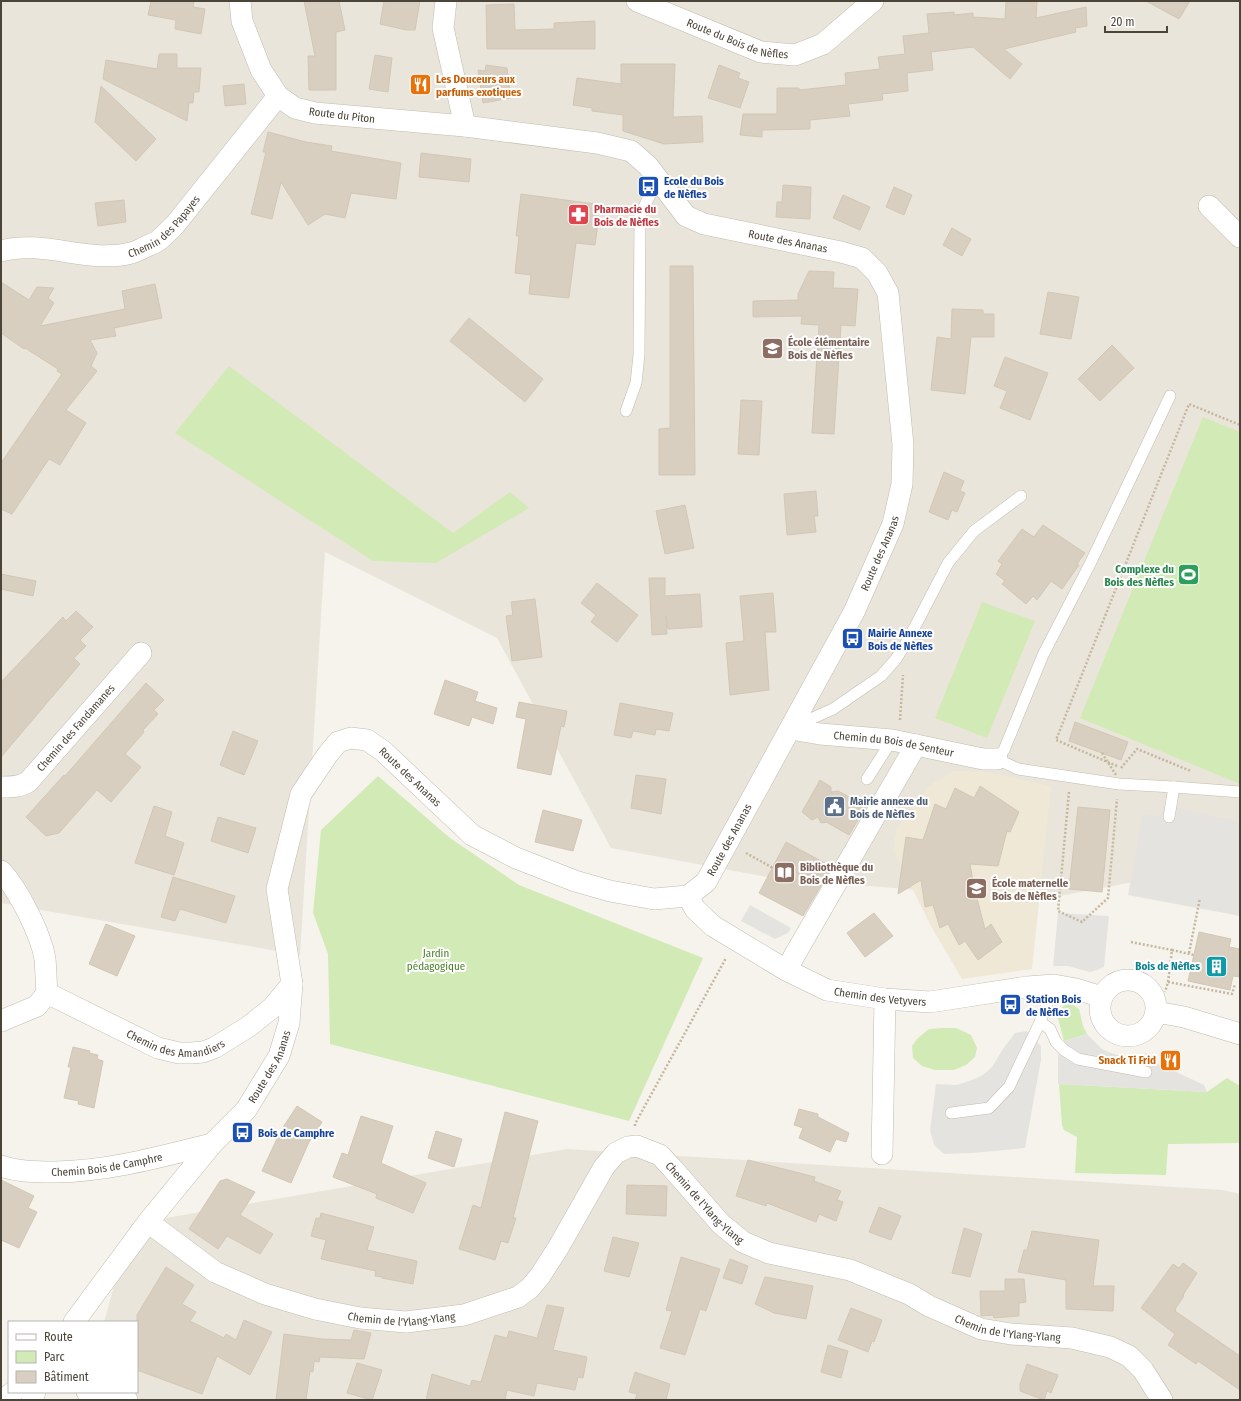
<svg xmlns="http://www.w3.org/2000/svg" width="1241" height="1401" font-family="'Fira Sans Condensed',sans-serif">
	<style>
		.residential { fill: #eae5da }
		.education { fill: #efe8d6 }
		.green { fill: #d2eab5 }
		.parking { fill: #e5e3e0 }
		.building { fill: #d8cfc1; stroke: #d3c7b4 }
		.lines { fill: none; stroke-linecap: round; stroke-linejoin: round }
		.lane-casing { stroke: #c2bbae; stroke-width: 12 }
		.street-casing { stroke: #c2bbae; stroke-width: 22 }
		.path { stroke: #c4b79f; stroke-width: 2.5; stroke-dasharray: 2 2; stroke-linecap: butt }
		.lane { stroke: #fff; stroke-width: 11 }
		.street { stroke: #fff; stroke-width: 21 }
		.path-bridge { stroke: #c4b79f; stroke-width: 2.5; stroke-dasharray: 2 2; stroke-linecap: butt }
		.labels { text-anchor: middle; stroke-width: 4; stroke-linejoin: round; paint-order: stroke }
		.street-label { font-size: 11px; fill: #4b4439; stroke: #fff }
		.food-label { font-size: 11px; font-weight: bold; fill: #c56008; stroke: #fff; text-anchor: start }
		.transit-label { font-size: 11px; font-weight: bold; fill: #164399; stroke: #fff; text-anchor: start }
		.health-label { font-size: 11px; font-weight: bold; fill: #be3a42; stroke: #fff; text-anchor: start }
		.education-label { font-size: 11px; font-weight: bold; fill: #785e54; stroke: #fff; text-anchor: start }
		.leisure-label { font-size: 11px; font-weight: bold; fill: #27864d; stroke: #fff; text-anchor: end }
		.service-label { font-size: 11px; font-weight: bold; fill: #4e5e75; stroke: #fff; text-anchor: start }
		.park-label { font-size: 11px; fill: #4a7f2a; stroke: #fff }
		.culture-label { font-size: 11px; font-weight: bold; fill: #0d838f; stroke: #fff; text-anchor: end }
	</style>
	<rect width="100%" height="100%" fill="#f6f3ec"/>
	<!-- residential -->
	<g class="residential">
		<polygon points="1,1 1240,1 1240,862 1038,900 772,878 611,848 497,638 325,552 300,955 1,903"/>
		<polygon points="567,1149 1223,1190 1240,1194 1240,1400 82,1400 84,1392 137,1392 137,1322 104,1322 131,1224"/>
	</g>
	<!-- education -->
	<polygon class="education" points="954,771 980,771 1051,786 1032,969 962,979 932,928 893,850 897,828 929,786"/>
	<!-- green -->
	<g class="green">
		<polygon points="229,366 453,533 510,492 529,508 436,563 373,561 175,433"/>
		<polygon points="1203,417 1240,432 1240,784 1080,718"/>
		<polygon points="982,602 1035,621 987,738 935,718"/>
		<polygon points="378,776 450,838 519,885 703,958 629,1121 330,1044 328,954 313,913 321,830"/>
		<polygon points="1066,1004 1073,1005 1079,1009 1083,1026 1087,1034 1064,1041 1058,1018 1058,1011"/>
		<polygon points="944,1028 956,1028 971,1035 977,1048 975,1057 966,1065 954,1070 935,1070 922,1066 913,1058 912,1046 917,1039 929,1029"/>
		<polygon points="1227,1078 1240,1086 1240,1143 1168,1144 1166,1175 1075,1173 1077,1137 1064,1130 1062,1125 1059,1084 1207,1092"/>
	</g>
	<!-- parking -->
	<g class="parking">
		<polygon points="1164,805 1240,822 1240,916 1128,895 1143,813 1160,817"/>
		<polygon points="750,905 791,928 788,933 775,939 741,921"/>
		<polygon points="1058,913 1109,916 1104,967 1097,970 1090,972 1068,966 1053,966"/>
		<polygon points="1027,1031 1041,1046 1041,1060 1025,1148 973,1153 944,1154 934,1145 930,1130 936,1084 957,1085 972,1080 983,1075 992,1067 1003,1049 1015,1033"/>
		<polygon points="1087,1034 1102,1049 1111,1053 1121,1056 1133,1056 1148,1053 1157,1063 1204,1085 1207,1092 1058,1084 1058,1056 1064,1041"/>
	</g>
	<!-- building -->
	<g class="building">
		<polygon points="151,1 194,1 193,7 205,9 201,34 175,29 176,20 148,15"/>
		<polygon points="304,1 339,1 345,30 336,32 336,90 309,90 308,56 315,56"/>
		<polygon points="384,1 420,1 415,30 406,30 380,24"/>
		<polygon points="1006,1 1037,1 1036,18 1086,7 1087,26 1075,28 1076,32 1004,49 1022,64 1010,79 973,47 931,52 933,70 907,73 908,91 882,94 883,100 848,104 850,116 810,120 810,129 762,130 762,137 740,135 743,114 777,114 777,88 799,88 799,90 846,85 845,73 880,69 878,57 905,54 903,36 929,33 927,14 954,12 954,15 973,13 973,17 1005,19"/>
		<polygon points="1146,1 1190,1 1179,19"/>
		<polygon points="514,4 515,30 554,29 554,23 595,21 595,49 487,49 486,5"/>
		<polygon points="159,54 177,54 177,68 201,68 199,92 194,92 193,103 189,103 187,121 103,79 106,60 157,69"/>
		<polygon points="375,55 392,58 388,92 369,89"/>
		<polygon points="621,64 675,64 673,117 702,116 703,142 664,144 623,131 623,115 592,111 592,108 573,105 577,78 621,84"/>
		<polygon points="486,65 507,68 511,98 483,103 478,70 485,71"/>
		<polygon points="719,65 740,73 738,78 749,82 740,108 708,98"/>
		<polygon points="244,84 246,104 225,106 223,86"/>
		<polygon points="101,86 156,139 136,161 95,122"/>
		<polygon points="268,132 306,142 332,146 331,151 401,163 396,199 351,193 345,218 325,214 308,225 281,182 272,219 251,214 266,152 263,152"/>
		<polygon points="421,153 471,159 469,182 419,177"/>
		<polygon points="783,185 811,187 810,219 776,217 777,202 782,202"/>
		<polygon points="894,187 912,195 904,215 886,207"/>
		<polygon points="521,194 595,204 594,216 599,216 595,245 576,243 569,298 529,294 531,275 515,273 519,236 516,236"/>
		<polygon points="843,195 870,207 860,230 833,218"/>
		<polygon points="124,200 126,222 98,226 95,203"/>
		<polygon points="952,228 971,239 962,256 943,245"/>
		<polygon points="670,266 693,266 695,475 659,475 659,429 670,428"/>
		<polygon points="809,271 834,272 833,288 858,289 855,326 841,325 834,434 812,433 819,325 801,324 802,316 753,317 753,301 798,300 798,294"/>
		<polygon points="1,282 29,300 37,287 54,288 48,298 54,303 40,326 125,309 122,291 155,284 162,318 114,328 116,336 90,340 97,353 91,366 97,371 66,410 86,423 60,465 49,459 12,514 1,509 1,463 62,374 57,371 58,369 25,348 24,349 1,333"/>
		<polygon points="1048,292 1079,297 1071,339 1040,334"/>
		<polygon points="952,309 983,310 983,314 994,314 994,337 971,337 965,394 931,390 937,337 951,339"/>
		<polygon points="469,318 543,379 525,402 450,341"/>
		<polygon points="1112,345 1134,368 1100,401 1078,379"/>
		<polygon points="1005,357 1048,373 1030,420 1000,408 1007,391 994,386"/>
		<polygon points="741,400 762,401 759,455 738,454"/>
		<polygon points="944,472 964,481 960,491 965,493 957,512 952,510 948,520 929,512"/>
		<polygon points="816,491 818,516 814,516 816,532 787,535 784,494"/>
		<polygon points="685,505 694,548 665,554 656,511"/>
		<polygon points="1043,525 1085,553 1077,564 1079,565 1062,589 1051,581 1037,600 1033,596 1026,604 1002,584 1005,581 996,574 1002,564 998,561 1022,529 1034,537"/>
		<polygon points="1,574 36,581 33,596 1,589"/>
		<polygon points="649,578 665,578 665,596 700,594 702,627 668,629 666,616 667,634 652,635"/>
		<polygon points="597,583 638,615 617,642 591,622 596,615 581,603"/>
		<polygon points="773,593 776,632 765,632 769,690 730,695 726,643 744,641 740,596"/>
		<polygon points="535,599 542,657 512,661 506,616 513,615 511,602"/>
		<polygon points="76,611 93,627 80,640 86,646 74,658 80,664 1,757 1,682 63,617 66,621"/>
		<polygon points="445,680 478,692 475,701 497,708 493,724 472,717 469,726 434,714"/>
		<polygon points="146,683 164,700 154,710 158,714 143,730 144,732 125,754 141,767 111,802 97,790 59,833 46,836 26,817 64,775 65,776"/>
		<polygon points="519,702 567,711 564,727 561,726 551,775 517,768 526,719 516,717"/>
		<polygon points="620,703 673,713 669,731 656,729 655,735 633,731 631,738 614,735"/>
		<polygon points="1075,722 1128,742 1121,760 1069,741"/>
		<polygon points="233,731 258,741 244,775 220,765"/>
		<polygon points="636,775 666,779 661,814 631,808"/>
		<polygon points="820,780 831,787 831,792 838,791 866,806 849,835 828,823 827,822 821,823 818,817 812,820 802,812"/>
		<polygon points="980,786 1019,812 1010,832 1007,831 998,866 970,864 974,887 985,929 991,924 1002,942 978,960 965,941 959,945 948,924 940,928 933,905 925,907 921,880 898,894 906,837 923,840 935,804 946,809 955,788 974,798"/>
		<polygon points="154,806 172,812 165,836 184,843 174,875 135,863"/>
		<polygon points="1078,807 1110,810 1102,892 1069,889"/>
		<polygon points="543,810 582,820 573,851 535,842"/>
		<polygon points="218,817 256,828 248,853 211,841"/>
		<polygon points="786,842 832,867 803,916 759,893"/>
		<polygon points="173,877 235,896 226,923 180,909 175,921 161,917"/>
		<polygon points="874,913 893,936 865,957 847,933"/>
		<polygon points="106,924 135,936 117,976 89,964"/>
		<polygon points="1199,932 1231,939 1229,947 1240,949 1240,977 1233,976 1230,990 1188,981"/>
		<polygon points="73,1047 90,1051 89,1053 98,1055 97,1059 103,1061 94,1108 78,1104 79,1101 64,1098 71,1067 68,1067"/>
		<polygon points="297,1106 322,1122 309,1142 291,1183 262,1171 280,1132"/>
		<polygon points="799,1109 818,1114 818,1117 849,1133 846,1142 836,1139 830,1152 799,1138 803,1128 794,1125"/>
		<polygon points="505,1112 538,1121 513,1218 516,1218 508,1243 501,1241 495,1260 459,1249 473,1205 481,1208"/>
		<polygon points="361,1116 393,1126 381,1163 426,1183 413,1213 376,1198 377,1194 333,1177 342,1153 348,1155"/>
		<polygon points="436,1131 462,1139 454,1167 428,1158"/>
		<polygon points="748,1160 815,1177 814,1181 841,1191 837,1200 843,1202 836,1221 819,1214 816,1222 767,1203 766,1206 736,1196"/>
		<polygon points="227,1179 255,1192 240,1215 273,1234 260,1254 227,1236 218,1249 189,1229 220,1181"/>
		<polygon points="1,1180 34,1196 28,1208 37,1212 19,1248 1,1240"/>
		<polygon points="627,1185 667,1186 666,1216 626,1214"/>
		<polygon points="879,1207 901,1216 891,1240 869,1232"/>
		<polygon points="321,1213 374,1227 367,1250 417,1261 413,1284 382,1278 382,1277 375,1276 376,1271 321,1259 326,1240 311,1236 316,1218 320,1218"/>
		<polygon points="964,1228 982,1234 970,1277 952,1273"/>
		<polygon points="1032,1231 1099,1240 1093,1286 1114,1286 1113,1311 1066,1309 1066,1280 1018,1272 1024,1250 1027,1250"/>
		<polygon points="613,1237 639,1243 629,1277 604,1271"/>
		<polygon points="681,1257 720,1269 706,1311 700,1309 685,1355 660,1348 672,1311 666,1310"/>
		<polygon points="730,1259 748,1266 742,1284 723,1278"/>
		<polygon points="1183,1263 1197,1273 1183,1295 1184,1296 1175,1309 1176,1309 1175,1311 1240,1356 1240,1390 1198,1361 1196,1364 1168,1345 1175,1334 1141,1308 1173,1264 1179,1268"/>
		<polygon points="166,1267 194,1285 182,1304 196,1312 190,1321 224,1338 226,1334 236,1340 244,1320 272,1332 250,1375 217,1356 202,1394 137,1370 137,1315"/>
		<polygon points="765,1277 813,1286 806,1319 774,1313 755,1304"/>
		<polygon points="1005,1279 1024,1279 1026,1302 1019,1303 1019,1316 994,1318 993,1315 981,1316 980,1291 1005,1291"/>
		<polygon points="547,1305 564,1308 553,1350 587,1357 583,1378 578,1377 575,1390 537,1383 534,1396 507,1390 505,1400 426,1400 432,1374 470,1386 472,1380 481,1382 495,1335 507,1338 509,1331 537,1338"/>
		<polygon points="851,1308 882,1320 874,1342 872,1341 868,1352 838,1340"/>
		<polygon points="354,1330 371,1333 364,1359 320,1357 319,1362 314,1361 313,1372 310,1371 306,1400 276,1400 284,1334 322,1339 351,1340"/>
		<polygon points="828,1345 848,1351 841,1378 821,1372"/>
		<polygon points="357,1363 382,1370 372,1400 347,1393"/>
		<polygon points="1027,1364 1058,1375 1051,1393 1047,1391 1044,1400 1020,1391 1020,1384"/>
		<polygon points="635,1372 670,1384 666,1400 635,1400 637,1394 629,1392"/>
	</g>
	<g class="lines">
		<defs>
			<g id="lane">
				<polyline points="1170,396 1090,564 1043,655 1004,750 997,759 1018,769 1119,784 1174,787 1240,792"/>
				<polyline points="626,411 636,383 639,355 640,215 651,193 660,181"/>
				<polyline points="793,727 833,709 881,676 896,659 908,640 948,563 974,531 1021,496"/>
				<polyline points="867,779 892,740"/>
				<polyline points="1169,817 1174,787"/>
				<polyline points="1040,1022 1050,1029 1056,1042 1064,1050 1078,1059 1146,1072"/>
				<polyline points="951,1113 989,1108 1009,1087 1040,1022 1054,985"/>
			</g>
			<g id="street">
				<polyline points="446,1 443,28 465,126"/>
				<path id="s1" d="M637,1l124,51 34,3 28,-11 50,-43"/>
				<polyline points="1209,206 1240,237"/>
				<path id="s2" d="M1,251c43,-12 87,13 130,2 5,-1 10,-4 14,-6 5,-2 10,-4 14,-7 5,-4 10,-10 15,-14l104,-130"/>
				<path id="s3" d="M791,729l29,5 72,6 91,19h14"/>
				<path id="s4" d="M1,787c10,0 19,0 27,-5l113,-129"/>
				<path d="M1,871c17,18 40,63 44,88 1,11 1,22 2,34l-10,13 -36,15"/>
				<path id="s5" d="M688,896l7,13 18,17 73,44 41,20 58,9 45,3 97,-15 27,-2 22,4 26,8"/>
				<polyline points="786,970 916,745"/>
				<circle cx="1128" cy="1008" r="28"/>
				<path id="s6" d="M47,993l111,55 21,5h12l12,-1 11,-4 34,-21 24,-19 20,-24"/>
				<polyline points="1156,1012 1184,1017 1240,1034"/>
				<polyline points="882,1154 885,999"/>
				<path id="s7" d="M1,1166c18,6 36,6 54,6 55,-1 104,-15 157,-28"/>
				<path id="s8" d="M148,1222l67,50 50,22 50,15 45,9 46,4 58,-7 54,-18 12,-9 10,-12 18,-28 46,-81 12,-14 12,-6 9,-1 23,9 12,13 49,56 22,18 26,11 81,17 59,24 20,12 52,23 30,5 61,4 38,9 19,9 14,14 19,30"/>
				<path id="s9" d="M74,1322l74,-100 64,-78 34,-34 33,-54 10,-33 3,-39 -15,-95 24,-95 27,-40 10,-12 13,-4 16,2 16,11 89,84 44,23 59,23 35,10 44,8 34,-3 18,-14 148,-270 39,-88 9,-40 1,-39 -15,-152 -11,-20 -15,-15 -21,-6 -137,-28 -18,-8 -38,-50 -17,-15 -34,-8 -132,-17 -150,-13 -20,-5 -17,-12 -17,-26 -19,-49 -2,-20"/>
				<polyline points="87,1392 127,1400"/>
				<polyline points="3,1400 13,1392"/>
				<polyline points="32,1400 35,1392"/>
			</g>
		</defs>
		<!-- lane casing -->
		<use href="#lane" class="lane-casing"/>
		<!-- street casing -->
		<use href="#street" class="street-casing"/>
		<!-- path -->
		<g class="path">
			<polyline points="869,629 886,646"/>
			<polyline points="900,720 903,675"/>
			<polyline points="1117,766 1056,740 1189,404 1240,425"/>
			<polyline points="1121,768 1137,749 1191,771"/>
			<polyline points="1069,792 1058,911 1082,922 1108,898 1117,799"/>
			<polyline points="746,853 773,868"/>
			<polyline points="1131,942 1172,950 1168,982 1165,992"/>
			<polyline points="1172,950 1194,955"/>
			<polyline points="1189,953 1200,898"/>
			<polyline points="1168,982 1232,994 1235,984"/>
			<polyline points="635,1126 635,1124 726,958"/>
		</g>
		<!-- lane -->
		<use href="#lane" class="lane"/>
		<!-- street -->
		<use href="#street" class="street"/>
		<!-- path-bridge -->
		<polyline class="path-bridge" points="1102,753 1116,775"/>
	</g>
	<!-- icons -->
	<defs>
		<symbol id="restaurant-square" viewBox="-11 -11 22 22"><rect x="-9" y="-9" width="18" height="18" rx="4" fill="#e8710a" stroke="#fff"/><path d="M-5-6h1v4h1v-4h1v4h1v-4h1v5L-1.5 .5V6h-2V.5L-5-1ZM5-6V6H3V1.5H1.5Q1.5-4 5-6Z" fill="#fff"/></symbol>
		<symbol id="bus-square" viewBox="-11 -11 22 22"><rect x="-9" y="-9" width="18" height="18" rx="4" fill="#1a4fb4" stroke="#fff"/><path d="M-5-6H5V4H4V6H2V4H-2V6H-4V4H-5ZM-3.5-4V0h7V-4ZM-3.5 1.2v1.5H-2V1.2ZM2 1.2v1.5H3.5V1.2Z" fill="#fff"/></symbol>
		<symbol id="pharmacy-square" viewBox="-11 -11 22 22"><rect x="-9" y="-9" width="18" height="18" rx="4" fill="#e0444e" stroke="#fff"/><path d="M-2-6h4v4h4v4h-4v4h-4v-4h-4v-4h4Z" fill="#fff"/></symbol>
		<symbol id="school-square" viewBox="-11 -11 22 22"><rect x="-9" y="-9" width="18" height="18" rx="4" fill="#8d6e63" stroke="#fff"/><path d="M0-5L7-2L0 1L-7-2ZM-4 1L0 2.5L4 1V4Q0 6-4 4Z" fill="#fff"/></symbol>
		<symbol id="stadium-square" viewBox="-11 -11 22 22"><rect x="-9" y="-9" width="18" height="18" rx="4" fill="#2e9e5b" stroke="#fff"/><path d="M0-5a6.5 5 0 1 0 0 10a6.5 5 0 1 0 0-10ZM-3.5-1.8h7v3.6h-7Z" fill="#fff"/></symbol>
		<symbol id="civic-square" viewBox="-11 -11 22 22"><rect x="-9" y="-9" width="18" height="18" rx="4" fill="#5c6f8a" stroke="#fff"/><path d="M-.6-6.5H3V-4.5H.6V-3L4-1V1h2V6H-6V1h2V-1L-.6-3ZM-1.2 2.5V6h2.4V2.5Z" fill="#fff"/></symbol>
		<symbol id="library-square" viewBox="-11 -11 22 22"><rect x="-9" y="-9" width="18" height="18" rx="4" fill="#8d6e63" stroke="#fff"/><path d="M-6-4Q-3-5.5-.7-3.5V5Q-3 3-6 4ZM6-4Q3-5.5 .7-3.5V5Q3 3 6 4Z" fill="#fff"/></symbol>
		<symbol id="building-square" viewBox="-11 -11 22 22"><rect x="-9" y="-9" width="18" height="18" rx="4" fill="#0f9aa8" stroke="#fff"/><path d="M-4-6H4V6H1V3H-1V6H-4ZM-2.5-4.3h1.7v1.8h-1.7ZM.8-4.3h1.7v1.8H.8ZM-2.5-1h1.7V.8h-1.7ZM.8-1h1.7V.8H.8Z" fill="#fff"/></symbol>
	</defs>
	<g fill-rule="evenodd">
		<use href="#restaurant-square" x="408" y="72" width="25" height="25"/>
		<use href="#bus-square" x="636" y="174" width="25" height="25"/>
		<use href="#pharmacy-square" x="566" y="202" width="25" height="25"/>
		<use href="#school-square" x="760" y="336" width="25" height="25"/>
		<use href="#stadium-square" x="1176" y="562" width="25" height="25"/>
		<use href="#bus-square" x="840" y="626" width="25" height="25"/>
		<use href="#civic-square" x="822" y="794" width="25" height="25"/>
		<use href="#library-square" x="772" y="860" width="25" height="25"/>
		<use href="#school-square" x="964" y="876" width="25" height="25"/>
		<use href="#building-square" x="1204" y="954" width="25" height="25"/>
		<use href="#bus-square" x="998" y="992" width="25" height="25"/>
		<use href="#restaurant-square" x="1158" y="1048" width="25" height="25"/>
		<use href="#bus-square" x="230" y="1120" width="25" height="25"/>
	</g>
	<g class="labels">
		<!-- street labels -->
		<g class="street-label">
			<text dy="4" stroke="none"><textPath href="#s1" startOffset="108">Route du Bois de Nèfles</textPath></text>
			<text transform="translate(342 115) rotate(7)" y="4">Route du Piton</text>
			<text dy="4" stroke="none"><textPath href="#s2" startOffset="174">Chemin des Papayes</textPath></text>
			<text transform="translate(788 241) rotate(11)" y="4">Route des Ananas</text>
			<text dy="4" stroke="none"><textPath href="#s9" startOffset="1463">Route des Ananas</textPath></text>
			<text dy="4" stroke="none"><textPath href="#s4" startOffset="100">Chemin des Fandamanes</textPath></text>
			<text dy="4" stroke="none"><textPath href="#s3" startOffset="104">Chemin du Bois de Senteur</textPath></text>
			<text dy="4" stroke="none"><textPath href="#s9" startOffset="755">Route des Ananas</textPath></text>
			<text dy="4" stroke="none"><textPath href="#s9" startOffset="1139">Route des Ananas</textPath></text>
			<text dy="4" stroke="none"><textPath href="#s5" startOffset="224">Chemin des Vetyvers</textPath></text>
			<text dy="4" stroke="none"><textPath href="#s6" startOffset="141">Chemin des Amandiers</textPath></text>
			<text dy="4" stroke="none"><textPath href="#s9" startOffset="323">Route des Ananas</textPath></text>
			<text dy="4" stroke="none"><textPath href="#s7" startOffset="107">Chemin Bois de Camphre</textPath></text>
			<text dy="4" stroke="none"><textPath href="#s8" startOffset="686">Chemin de l'Ylang-Ylang</textPath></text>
			<text dy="4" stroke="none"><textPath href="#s8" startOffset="278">Chemin de l'Ylang-Ylang</textPath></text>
			<text dy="4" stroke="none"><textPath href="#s8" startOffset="1022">Chemin de l'Ylang-Ylang</textPath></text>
		</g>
		<!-- food labels -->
		<g class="food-label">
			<text x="436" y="83">Les Douceurs aux<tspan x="436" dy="13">parfums exotiques</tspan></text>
			<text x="1156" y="1064" text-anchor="end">Snack Ti Frid</text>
		</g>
		<!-- transit labels -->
		<g class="transit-label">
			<text x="664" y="185">Ecole du Bois<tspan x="664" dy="13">de Nèfles</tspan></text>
			<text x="868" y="637">Mairie Annexe<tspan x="868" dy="13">Bois de Nèfles</tspan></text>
			<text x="1026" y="1003">Station Bois<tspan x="1026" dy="13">de Nèfles</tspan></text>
			<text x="258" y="1137">Bois de Camphre</text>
		</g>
		<!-- health labels -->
		<g class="health-label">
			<text x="594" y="213">Pharmacie du<tspan x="594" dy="13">Bois de Nèfles</tspan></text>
		</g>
		<!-- education labels -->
		<g class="education-label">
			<text x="788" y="346">École élémentaire<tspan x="788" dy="13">Bois de Nèfles</tspan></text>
			<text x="800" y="871">Bibliothèque du<tspan x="800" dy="13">Bois de Nèfles</tspan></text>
			<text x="992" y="887">École maternelle<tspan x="992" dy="13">Bois de Nèfles</tspan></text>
		</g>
		<!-- leisure labels -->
		<g class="leisure-label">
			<text x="1174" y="573">Complexe du<tspan x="1174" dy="13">Bois des Nèfles</tspan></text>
		</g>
		<!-- service labels -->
		<g class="service-label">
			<text x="850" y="805">Mairie annexe du<tspan x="850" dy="13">Bois de Nèfles</tspan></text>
		</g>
		<!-- park labels -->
		<g class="park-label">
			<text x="436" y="957">Jardin<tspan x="436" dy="13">pédagogique</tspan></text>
		</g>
		<!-- culture labels -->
		<g class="culture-label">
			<text x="1200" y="970">Bois de Nèfles</text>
		</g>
	</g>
	<!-- border -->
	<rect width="1241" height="1401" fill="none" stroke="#4b4439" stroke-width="4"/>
	<!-- legend -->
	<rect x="8" y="1321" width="130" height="72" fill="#ffffff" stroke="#b7b4b0"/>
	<rect x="16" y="1334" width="20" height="6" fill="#ffffff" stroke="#b7b4b0"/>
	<text x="44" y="1341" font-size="12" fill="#4b4439">Route</text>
	<rect x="16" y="1351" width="20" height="12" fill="#d2eab5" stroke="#b7b4b0"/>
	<text x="44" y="1361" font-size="12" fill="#4b4439">Parc</text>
	<rect x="16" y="1371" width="20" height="12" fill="#d8cfc1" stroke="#b7b4b0"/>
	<text x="44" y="1381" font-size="12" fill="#4b4439">Bâtiment</text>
	<!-- scale -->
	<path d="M1105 26v6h62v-6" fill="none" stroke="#4b4439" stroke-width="2"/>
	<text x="1111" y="26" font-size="12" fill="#4b4439" stroke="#ffffff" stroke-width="3" paint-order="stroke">20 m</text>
</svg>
